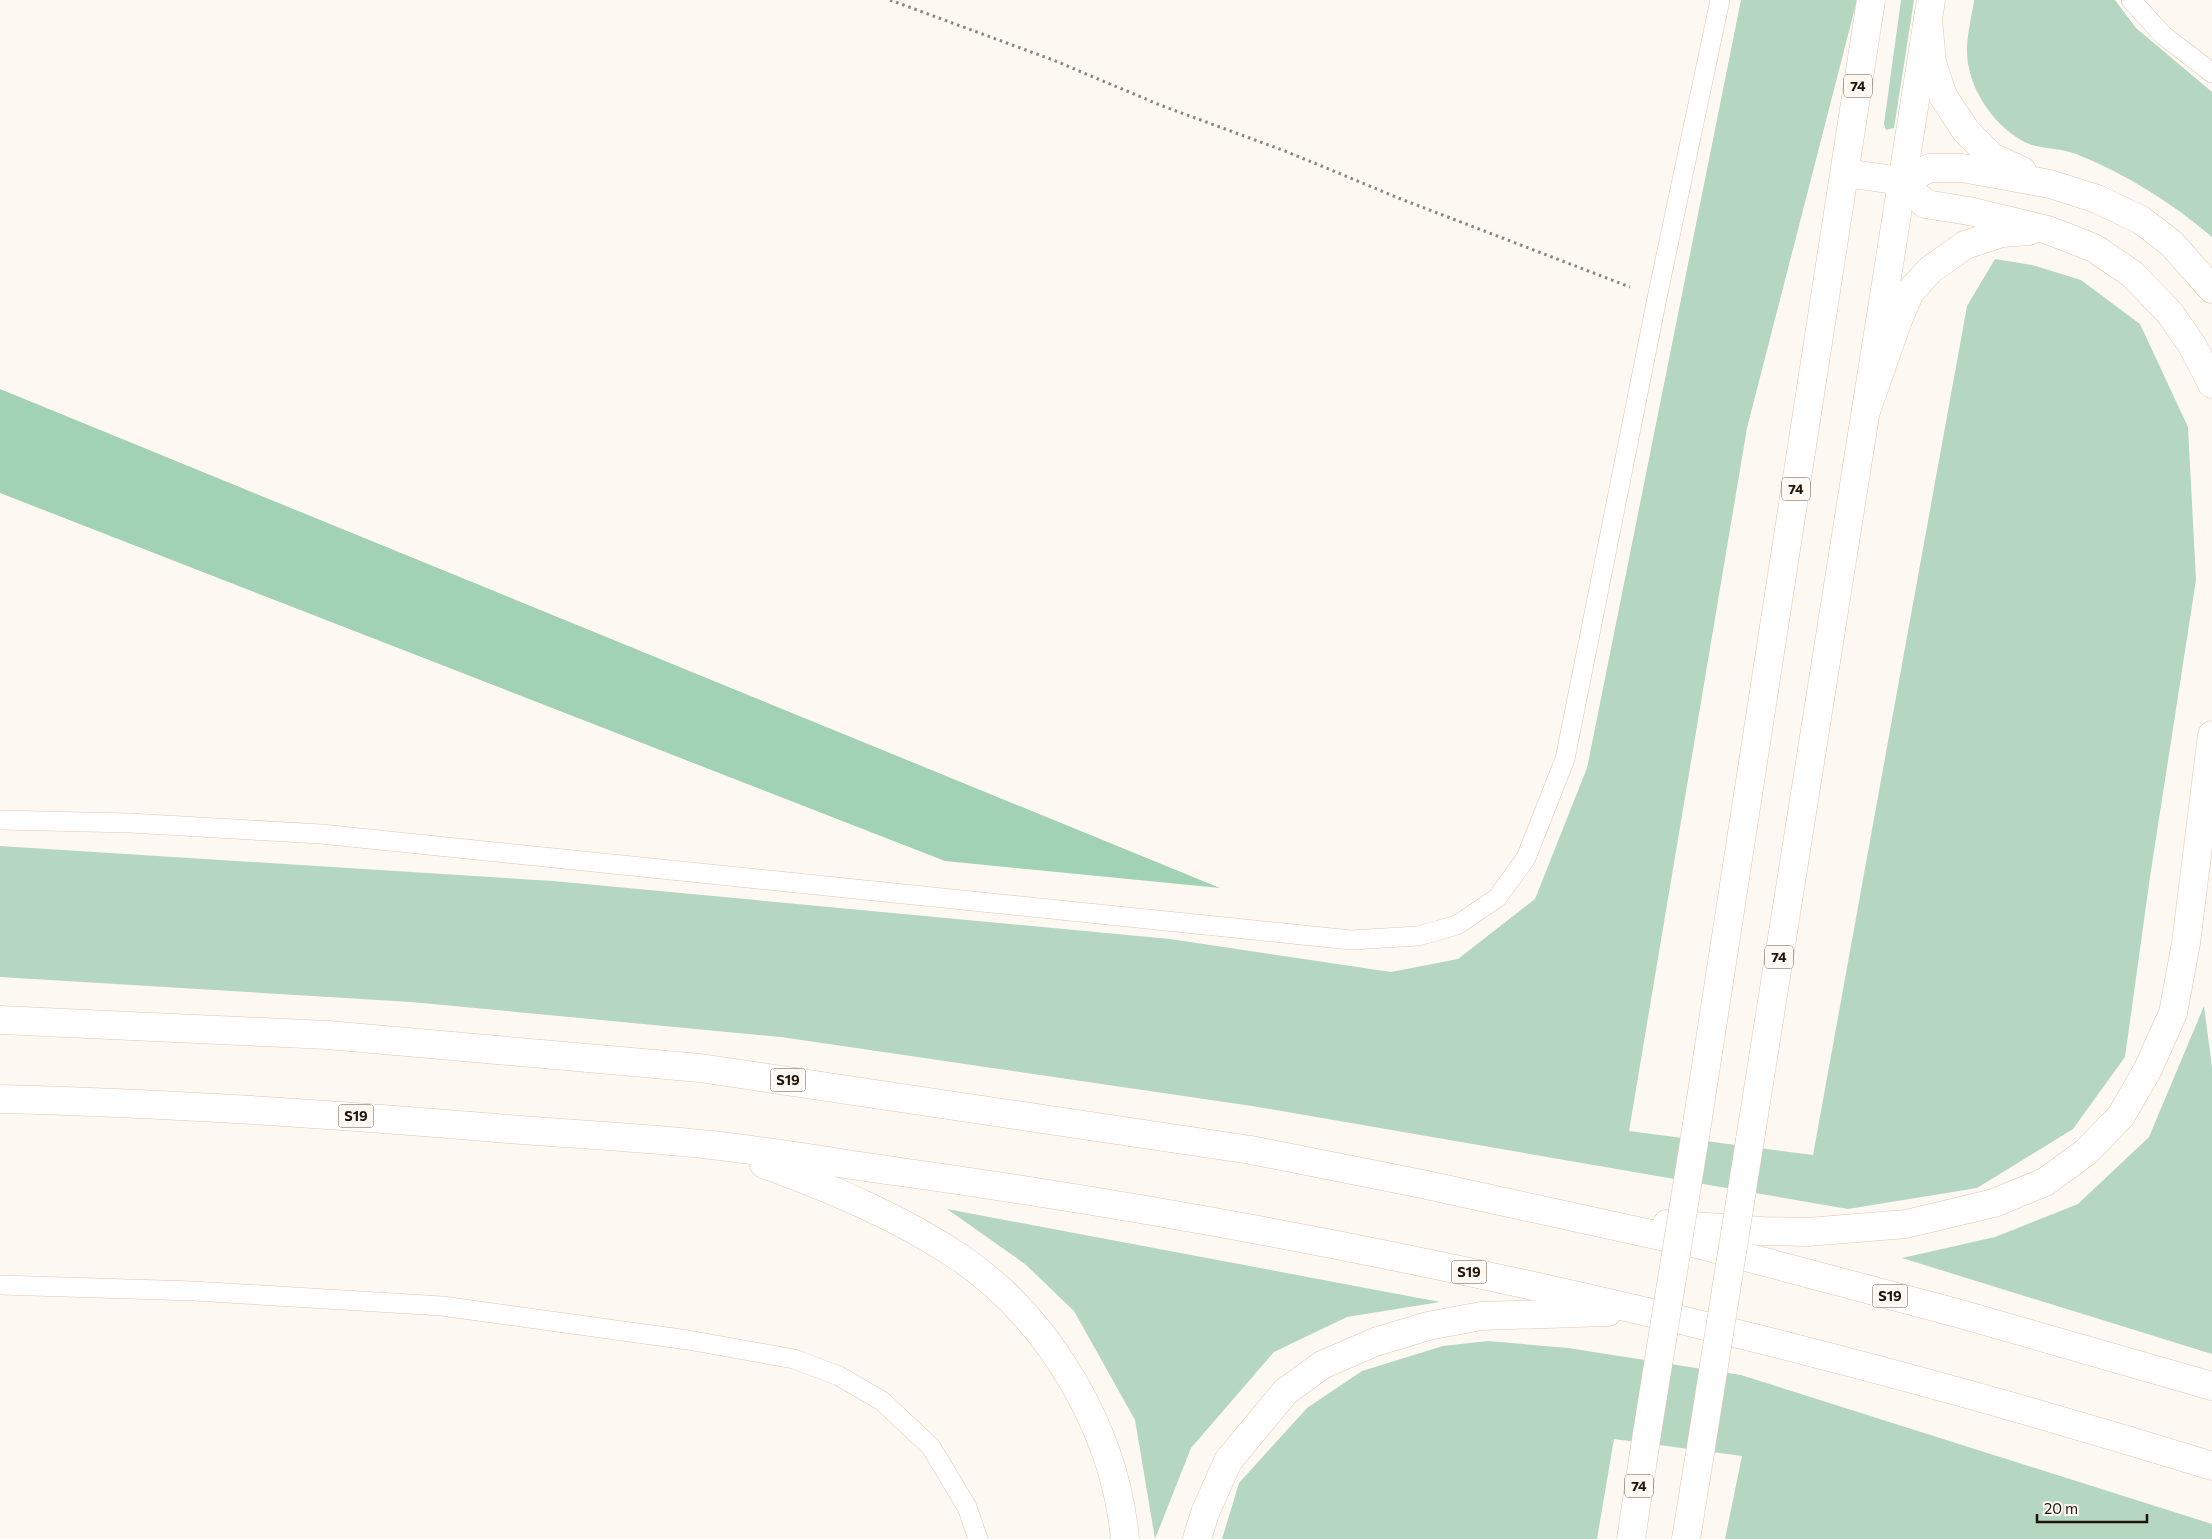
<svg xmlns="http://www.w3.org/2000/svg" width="2212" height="1539" font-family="Commissioner,sans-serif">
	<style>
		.green { fill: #b5d7c2 }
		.forest { fill: #a1d2b5 }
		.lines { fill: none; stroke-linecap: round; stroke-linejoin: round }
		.service-casing { stroke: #e2c6ab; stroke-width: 20 }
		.primary-casing { stroke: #e2c6ab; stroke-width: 29 }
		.motorway-casing { stroke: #e2c6ab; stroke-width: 29 }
		.path { stroke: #8d857d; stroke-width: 3; stroke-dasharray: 2.5 4; stroke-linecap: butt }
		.service { stroke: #fff; stroke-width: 19 }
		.primary { stroke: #fff; stroke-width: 28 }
		.motorway { stroke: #fff; stroke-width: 28 }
		.primary-bridge-casing { stroke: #e2c6ab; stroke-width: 29; stroke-linecap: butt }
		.primary-bridge { stroke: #fff; stroke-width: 28 }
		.labels { text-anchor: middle; stroke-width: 4; stroke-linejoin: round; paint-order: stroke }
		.shield { fill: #fef8f2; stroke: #625950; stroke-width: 1 }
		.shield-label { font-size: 14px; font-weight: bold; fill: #1f150b }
	</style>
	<rect width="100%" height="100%" fill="#fef8f2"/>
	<!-- green -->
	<g class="green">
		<polygon points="1741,0 1857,0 1747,428 1629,1131 1813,1155 1967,306 1995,259 2032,265 2081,280 2140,324 2188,427 2196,580 2150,877 2125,1057 2073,1129 1977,1188 1848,1209 1252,1106 781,1037 411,1002 0,977 0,846 553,881 1170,939 1391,972 1458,959 1535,899 1587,768"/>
		<polygon points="1901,0 1914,0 1894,128 1886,130 1884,124"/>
		<path d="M1974,0h141l21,28 76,64v145c-41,-35 -86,-63 -136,-83 -17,-7 -40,-4 -55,-14 -30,-17 -55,-56 -54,-91 0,-16 5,-33 7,-49z"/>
		<polygon points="2204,1006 2212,1067 2212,1354 1902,1258 1995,1237 2078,1204 2149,1137"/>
		<polygon points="947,1209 1440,1302 1347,1317 1274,1352 1191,1448 1155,1539 1135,1420 1074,1311 1025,1264"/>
		<polygon points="1488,1341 1568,1348 1741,1375 2212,1524 2212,1539 1725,1539 1742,1456 1614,1439 1597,1539 1222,1539 1239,1483 1307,1408 1362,1371 1443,1346"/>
	</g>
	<!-- forest -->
	<polygon class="forest" points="0,389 1220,888 945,861 0,493"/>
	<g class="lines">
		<defs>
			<g id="service">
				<polyline points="2131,0 2163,35 2212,73"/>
				<polyline points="0,820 130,823 321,834 1351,940 1418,936 1457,925 1497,898 1526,858 1565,759 1657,298 1720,0"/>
				<polyline points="0,1285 194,1291 442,1306 688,1340 794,1359 839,1376 882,1401 931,1447 967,1507 978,1539"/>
			</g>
			<g id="primary">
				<polyline points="1845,173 1902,181"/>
				<polyline points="1697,1124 1871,0"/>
				<polyline points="1750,1140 1931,0"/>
				<polyline points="1631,1539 1647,1433"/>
				<polyline points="1686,1539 1701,1447"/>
			</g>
			<g id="motorway">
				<polyline points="1928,19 1932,63 1943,96 1966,131 1992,157 2022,171"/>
				<polyline points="2212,289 2171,243 2141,220 2097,199 2050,184 1962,168 1930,168 1902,181 1925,204 1969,211 2048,230 2094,248 2132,274 2169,312 2192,345 2212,384"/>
				<polyline points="1866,411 1898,320 1910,292 1930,270 1965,245 2002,233 2029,231"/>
				<polyline points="0,1020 328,1035 700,1068 1251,1150 1422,1184 1697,1244 1957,1313 2212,1386"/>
				<path d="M0,1099c167,4 330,15 496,29 72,6 143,9 215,17 63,7 126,18 190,27 444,62 882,161 1311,294"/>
				<path d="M764,1164c68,25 135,53 195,93 91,62 156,173 166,282"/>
				<polyline points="1667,1224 1762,1231 1808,1232 1906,1224 1994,1203 2045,1182 2086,1152 2121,1116 2148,1069 2173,1013 2186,943 2212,735"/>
				<polyline points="1197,1539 1205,1513 1228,1461 1285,1392 1322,1365 1375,1342 1428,1326 1481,1316 1608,1312"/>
			</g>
		</defs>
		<!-- service casing -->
		<use href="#service" class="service-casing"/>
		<!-- primary casing -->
		<use href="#primary" class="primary-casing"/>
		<!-- motorway casing -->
		<use href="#motorway" class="motorway-casing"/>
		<!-- path -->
		<polyline class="path" points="890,0 1053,60 1160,105 1285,151 1401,199 1630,287"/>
		<!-- service -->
		<use href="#service" class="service"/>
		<!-- primary -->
		<use href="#primary" class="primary"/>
		<!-- motorway -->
		<use href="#motorway" class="motorway"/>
		<defs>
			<g id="primary-bridge">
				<polyline points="1647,1433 1697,1124"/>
				<polyline points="1701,1447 1750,1140"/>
			</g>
		</defs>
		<!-- primary-bridge casing -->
		<use href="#primary-bridge" class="primary-bridge-casing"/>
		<!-- primary-bridge -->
		<use href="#primary-bridge" class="primary-bridge"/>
	</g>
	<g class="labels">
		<!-- shield labels -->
		<g class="shield">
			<rect x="1844" y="74.5" width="28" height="23" rx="4"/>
			<rect x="1782" y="477.5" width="28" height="23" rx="4"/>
			<rect x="1765" y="945.5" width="28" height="23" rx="4"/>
			<rect x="770.5" y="1068.5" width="35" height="23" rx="4"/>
			<rect x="338.5" y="1104.5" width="35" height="23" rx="4"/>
			<rect x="1451.5" y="1260.5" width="35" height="23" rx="4"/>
			<rect x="1872.5" y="1284.5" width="35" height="23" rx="4"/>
			<rect x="1625" y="1474.5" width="28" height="23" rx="4"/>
		</g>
		<g class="shield-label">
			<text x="1858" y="91">74</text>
			<text x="1796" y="494">74</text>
			<text x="1779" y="962">74</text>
			<text x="788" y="1085">S19</text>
			<text x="356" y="1121">S19</text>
			<text x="1469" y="1277">S19</text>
			<text x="1890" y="1301">S19</text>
			<text x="1639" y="1491">74</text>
		</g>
	</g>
	<!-- scale -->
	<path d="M2037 1514v8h110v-8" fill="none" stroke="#1f150b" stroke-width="2.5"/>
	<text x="2044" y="1514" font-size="15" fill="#1f150b" stroke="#fef8f2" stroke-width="4" paint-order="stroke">20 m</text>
</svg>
